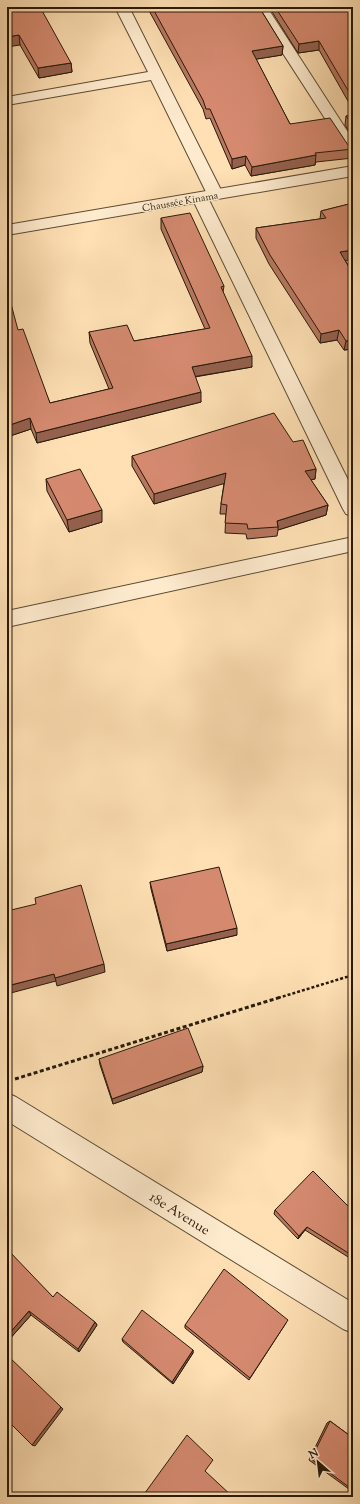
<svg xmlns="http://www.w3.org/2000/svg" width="360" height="1504" font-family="'Sorts Mill Goudy',serif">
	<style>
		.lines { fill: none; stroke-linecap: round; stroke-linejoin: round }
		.minor-casing { stroke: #5d4b33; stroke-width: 2 }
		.tertiary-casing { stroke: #5d4b33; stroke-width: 2 }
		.path-far1 { stroke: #271908; stroke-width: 2.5; stroke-dasharray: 3 2; stroke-linecap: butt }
		.path { stroke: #271908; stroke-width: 3; stroke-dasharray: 4 2.5; stroke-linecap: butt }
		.minor { fill: #feebce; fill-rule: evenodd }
		.tertiary { fill: #feebce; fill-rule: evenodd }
		.wall { fill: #b77760; stroke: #271908 }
		.shaded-wall { fill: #95614e; stroke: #271908 }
		.building { fill: #d58a70; stroke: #271908 }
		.labels { text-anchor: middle; stroke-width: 3; stroke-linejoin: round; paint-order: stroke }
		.far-street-label { font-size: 10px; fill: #271908; stroke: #feebce }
		.near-street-label { font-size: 14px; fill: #271908; stroke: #feebce }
	</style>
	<rect width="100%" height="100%" fill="#fee0b4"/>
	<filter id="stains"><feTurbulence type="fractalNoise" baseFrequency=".005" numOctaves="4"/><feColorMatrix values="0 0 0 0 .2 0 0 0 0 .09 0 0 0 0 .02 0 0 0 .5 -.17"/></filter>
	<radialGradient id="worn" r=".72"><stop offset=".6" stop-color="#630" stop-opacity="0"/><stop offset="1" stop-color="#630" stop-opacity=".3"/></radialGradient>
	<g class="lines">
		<defs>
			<g id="minor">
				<polygon points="115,7 129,7 223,194 220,197 210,197 207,194 151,80 7,105 7,97 148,72"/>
				<polygon points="253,7 267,7 353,140 353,155 348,154 346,151"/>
				<polygon points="200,193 205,195 208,198 353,490 353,516 346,514 343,509 192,198 195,195"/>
				<polygon points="353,537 353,551 7,627 7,611"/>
				<polygon points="7,1093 16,1097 353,1303 353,1333 343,1329 7,1121"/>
			</g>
			<polygon id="tertiary" points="353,166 353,176 7,235 7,225"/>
		</defs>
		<!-- minor casing -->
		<use href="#minor" class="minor-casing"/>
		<!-- tertiary casing -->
		<use href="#tertiary" class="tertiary-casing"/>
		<!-- path-far1 -->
		<polyline class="path-far1" points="278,998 353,975"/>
		<!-- path -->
		<polyline class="path" points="15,1079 281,997"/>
		<!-- minor -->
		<use href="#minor" class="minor"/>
		<!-- tertiary -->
		<use href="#tertiary" class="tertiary"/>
	</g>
	<!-- wall -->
	<g class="wall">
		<polygon points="7,7 71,63 72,72 39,78 20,45"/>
		<polygon points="147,7 259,7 283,46 282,55 256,59 290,124 348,145 353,146 353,158 316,162 315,165 251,176 245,165 232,169 210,118 206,119 203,109"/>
		<polygon points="269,7 353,7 353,110 319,50 298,53"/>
		<polygon points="353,115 353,138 345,125 346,116"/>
		<polygon points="353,203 353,259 345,260 353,274 353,349 344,350 337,340 320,343 269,264 256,238 256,228 320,219 321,211"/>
		<polygon points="161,218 224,286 223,292 252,367 195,377 201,402 37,443 31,429 7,437 18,330 50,403 109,389 90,343 89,332 134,341 205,329 161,229"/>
		<polygon points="293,442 316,469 315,479 311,480 328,505 326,515 278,530 277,536 247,539 246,534 225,533 226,514 220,514 221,504 224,483 154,504 132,466 132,456"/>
		<polygon points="46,479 102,522 69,532 47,491"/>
		<polygon points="150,882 237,935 167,951 151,889"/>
		<polygon points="99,1059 203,1066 202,1072 113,1104 100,1065"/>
		<polygon points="275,1210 353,1211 353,1260 305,1230 298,1239 274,1214"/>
		<polygon points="7,1251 53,1297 95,1322 97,1325 79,1352 31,1315 7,1342"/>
		<polygon points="286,1323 249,1380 185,1328 185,1325"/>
		<polygon points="122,1339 193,1350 193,1353 173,1384 123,1342"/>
		<polygon points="330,1421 353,1438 353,1492 309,1460 327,1423"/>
	</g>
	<!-- shaded-wall -->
	<g class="shaded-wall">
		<polygon points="19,35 20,45 7,47 7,37"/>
		<polygon points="319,41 319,50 298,53 299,44"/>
		<polygon points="283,46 282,55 251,60 252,51"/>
		<polygon points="71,63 72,72 39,78 38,68"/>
		<polygon points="316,155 315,165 251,176 252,167"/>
		<polygon points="246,156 245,165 232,169 232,159"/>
		<polygon points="353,250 353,259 339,262 340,252"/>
		<polygon points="339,330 337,340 320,343 321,334"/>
		<polygon points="353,340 353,349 344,350 346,341"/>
		<polygon points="252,356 252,367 192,377 192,367"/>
		<polygon points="201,392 201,402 37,443 36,433"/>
		<polygon points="30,418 31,429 7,437 7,426"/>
		<polygon points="316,469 315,479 304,481 305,471"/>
		<polygon points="226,473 226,483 154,504 154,494"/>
		<polygon points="328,505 326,515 278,530 278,527 277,521"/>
		<polygon points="102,510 102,522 69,532 67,520"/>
		<polygon points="237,928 237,935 167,951 166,944"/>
		<polygon points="104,964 105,972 57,986 55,978"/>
		<polygon points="54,974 56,981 7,994 7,986"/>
		<polygon points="203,1066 202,1072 113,1104 112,1099"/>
		<polygon points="307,1227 305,1230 298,1239 299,1236"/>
		<polygon points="29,1311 31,1315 7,1342 7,1336"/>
		<polygon points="95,1322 97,1325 79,1352 78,1349"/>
		<polygon points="193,1350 193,1353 173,1384 172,1382"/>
		<polygon points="61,1407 63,1409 35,1446 32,1445"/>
	</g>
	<!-- building -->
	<g class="building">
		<polygon points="7,7 40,7 71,63 38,68 19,35 7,37"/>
		<polygon points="152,7 259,7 283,46 252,51 290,124 330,118 348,145 353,146 353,149 315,153 316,155 252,167 246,156 232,159 210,109 206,109 203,100"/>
		<polygon points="275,7 353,7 353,99 319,41 299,44"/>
		<polygon points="353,115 353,126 346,116"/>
		<polygon points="353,203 353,250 340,252 353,274 353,340 346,341 339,330 321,334 270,255 256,228 326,218 321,211"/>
		<polygon points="190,213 224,286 221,287 252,356 192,367 201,392 36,433 30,418 7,426 7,289 18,330 23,329 50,403 113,388 89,332 127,325 134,341 210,328 161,218"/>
		<polygon points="274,413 293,442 303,440 316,469 305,471 328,505 277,521 278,527 248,529 247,524 225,523 227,505 221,504 226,473 154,494 132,456"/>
		<polygon points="80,469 102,510 67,520 46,479"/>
		<polygon points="219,867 237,928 166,944 150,882"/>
		<polygon points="81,885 104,964 55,978 54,974 7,986 7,911 36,904 35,898"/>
		<polygon points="188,1028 203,1066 112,1099 99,1059"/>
		<polygon points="313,1171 353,1211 353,1256 307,1227 299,1236 275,1210"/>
		<polygon points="8,1250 53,1297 57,1292 95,1322 78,1349 29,1311 7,1336 7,1251"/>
		<polygon points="224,1269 288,1320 250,1378 185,1325"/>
		<polygon points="142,1310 193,1350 172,1382 122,1339"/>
		<polygon points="7,1355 61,1407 32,1445 7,1420"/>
		<polygon points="330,1421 353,1438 353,1490 311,1459"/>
		<polygon points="187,1435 213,1460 205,1471 233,1497 142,1497"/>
	</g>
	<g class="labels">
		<!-- far-street labels -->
		<g class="far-street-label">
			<text transform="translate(180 201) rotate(-10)" y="4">Chaussée Kinama</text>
		</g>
		<!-- near-street labels -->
		<g class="near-street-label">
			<text transform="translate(180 1213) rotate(32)" y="5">18e Avenue</text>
		</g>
	</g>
	<!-- margin -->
	<rect width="360" height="1504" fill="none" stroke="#fee0b4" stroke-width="24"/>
	<rect x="8" y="8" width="344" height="1488" fill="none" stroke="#271908" stroke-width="2"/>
	<rect x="12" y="12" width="336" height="1480" fill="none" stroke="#271908"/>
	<!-- north arrow -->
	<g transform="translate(318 1462) rotate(332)" stroke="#feebce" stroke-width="3" paint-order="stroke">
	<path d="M0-3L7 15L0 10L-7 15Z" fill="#271908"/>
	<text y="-6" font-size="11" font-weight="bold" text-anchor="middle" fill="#271908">N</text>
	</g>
	<rect width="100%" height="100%" filter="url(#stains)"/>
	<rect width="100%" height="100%" fill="url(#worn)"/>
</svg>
